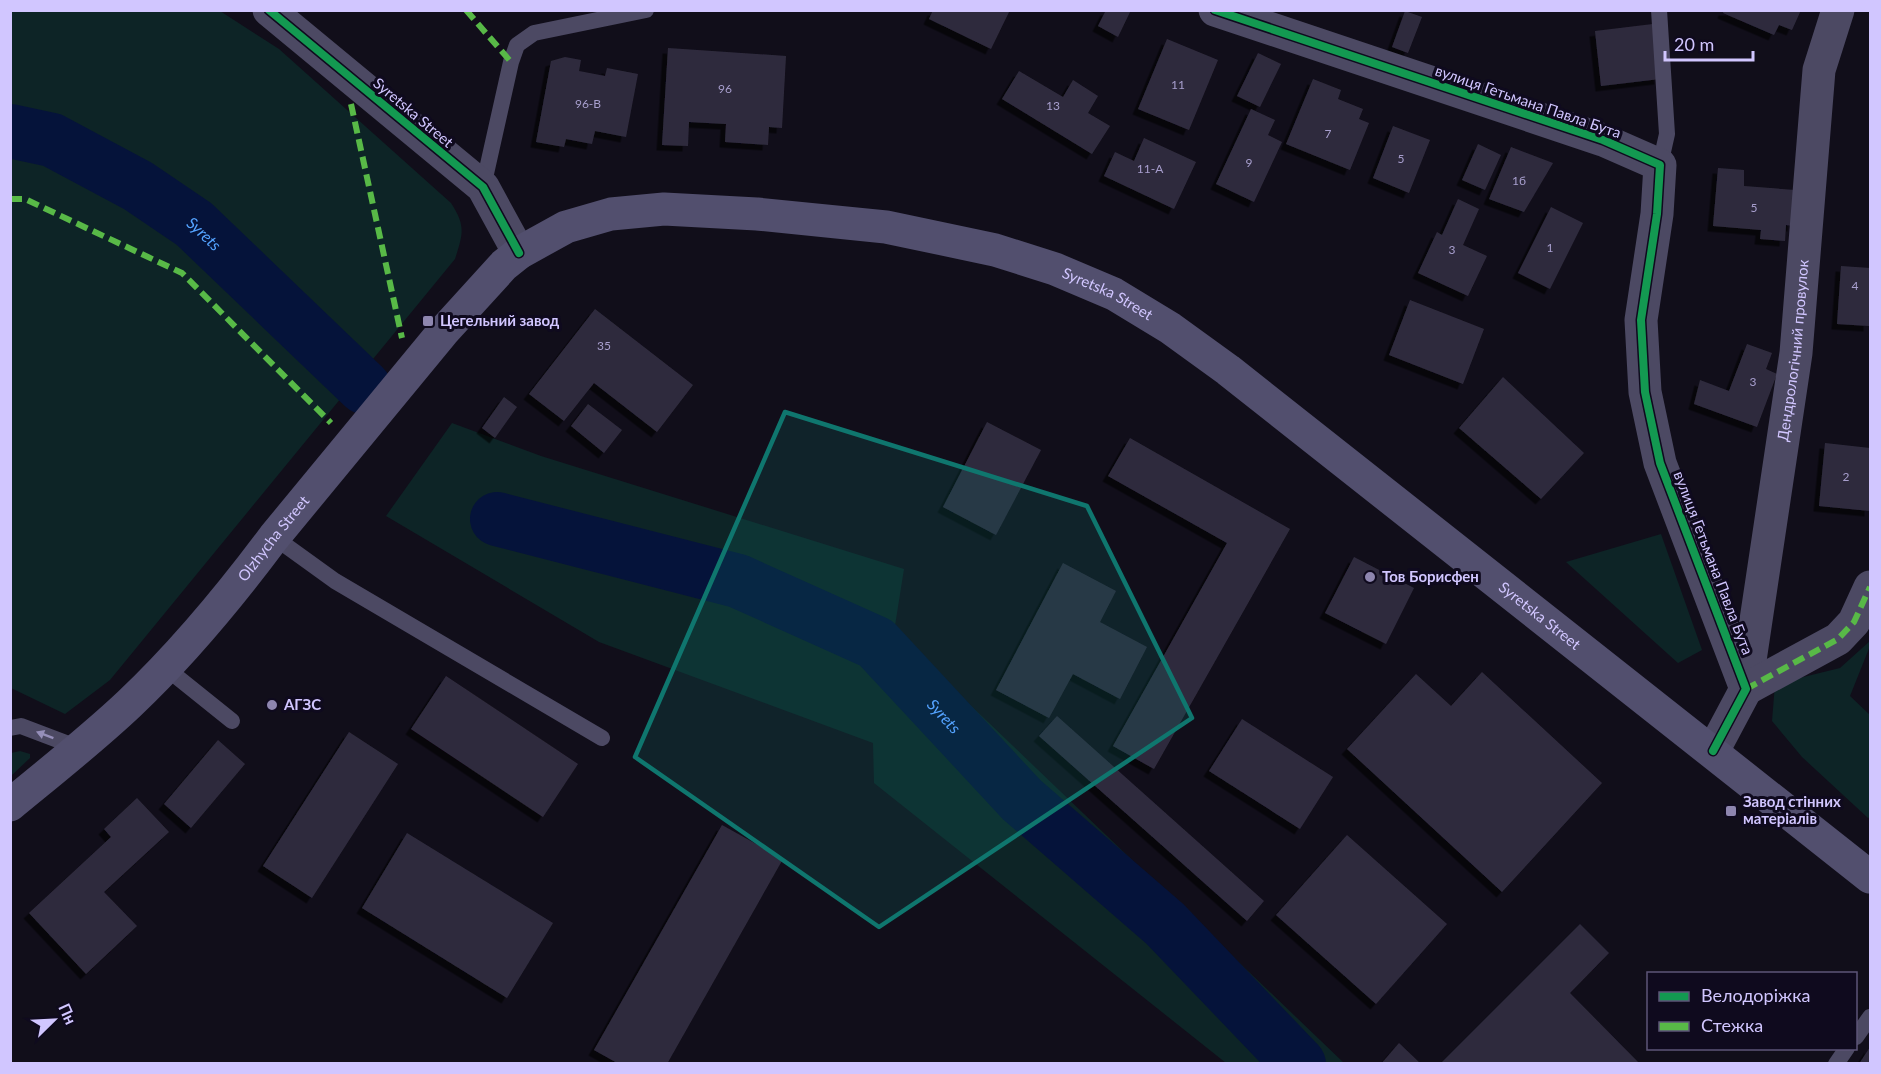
<svg xmlns="http://www.w3.org/2000/svg" width="1881" height="1074" font-family="Lato,sans-serif">
	<style>
		.green { fill: #0d2426 }
		.lines { fill: none; stroke-linecap: round; stroke-linejoin: round }
		.river { stroke: #05133a; stroke-width: 54 }
		.building { fill: #2f2b3d; filter: url(#shadow) }
		.service { stroke: #4c4963; stroke-width: 16 }
		.minor { stroke: #4c4963; stroke-width: 33 }
		.secondary { stroke: #524f6e; stroke-width: 33 }
		.quiet { stroke: #58b947; stroke-width: 6; stroke-dasharray: 12 6; stroke-linecap: butt }
		.cycleway-casing { stroke: #0f0a1e; stroke-width: 11 }
		.cycleway { stroke: #139951; stroke-width: 8 }
		.oneway { fill: #958eb9 }
		.marked { fill: #0f766e; fill-opacity: 0.2; stroke: #0f766e; stroke-width: 4.5; stroke-linejoin: round }
		.poi-dot { fill: #8e86af; stroke: #0f0a1e; stroke-width: 2 }
		.labels { text-anchor: middle; stroke-width: 6; stroke-linejoin: round; paint-order: stroke }
		.number-label { font-size: 12px; fill: #a89fce }
		.street-label { font-size: 15px; fill: #d1c6ff; stroke: #0f0a1e }
		.poi-label { font-size: 15px; font-weight: bold; fill: #d1c6ff; stroke: #0f0a1e; text-anchor: start }
		.water-label { font-size: 16px; font-style: italic; fill: #54a3ff; stroke: #0f0a1e }
	</style>
	<defs>
		<filter id="shadow"><feDropShadow dx="-5.5" dy="5.5" stdDeviation="0" flood-color="#0009"/></filter>
	</defs>
	<rect width="100%" height="100%" fill="#110e1a"/>
	<!-- green -->
	<g class="green">
		<path d="M10,11h210l59,38 172,154c15,23 12,31 4,56l-345,421 -45,34 -54,-26z"/>
		<polygon points="452,423 541,456 904,569 894,632 1344,1063 1226,1063 874,783 873,743 599,642 386,516"/>
		<polygon points="1661,534 1702,650 1678,663 1566,562"/>
		<polygon points="1870,641 1870,646 1850,696 1870,715 1870,817 1868,818 1802,757 1772,721 1775,684 1840,668"/>
		<polygon points="20,751 30,754 30,758 11,776 11,753"/>
	</g>
	<g class="lines">
		<!-- river -->
		<g class="river">
			<path id="s1" d="M10,131l42,9 86,46 56,38 170,163"/>
			<path id="s2" d="M497,519l241,62 138,62 146,157 143,124 134,140"/>
		</g>
	</g>
	<!-- building -->
	<g class="building">
		<polygon points="933,10 1010,10 991,49 929,19"/>
		<polygon points="1106,10 1131,10 1118,37 1098,26"/>
		<polygon points="1724,10 1801,10 1792,30 1779,25 1774,35 1723,13"/>
		<polygon points="1405,11 1422,17 1408,53 1392,47"/>
		<polygon points="1653,24 1660,79 1601,86 1595,31"/>
		<polygon points="1167,39 1218,60 1189,130 1138,109"/>
		<polygon points="668,48 786,56 782,128 769,127 768,145 725,142 726,124 689,122 688,146 662,145"/>
		<polygon points="1258,53 1281,64 1260,107 1237,96"/>
		<polygon points="565,57 581,60 579,71 605,76 607,68 638,74 626,137 595,131 592,144 566,139 564,147 536,142 551,61"/>
		<polygon points="1019,71 1063,97 1073,80 1098,96 1088,113 1110,126 1092,154 1002,99"/>
		<polygon points="1313,79 1341,90 1338,99 1363,109 1359,119 1369,123 1350,170 1286,144"/>
		<polygon points="1251,109 1275,120 1268,135 1282,142 1254,202 1216,184"/>
		<polygon points="1393,126 1430,140 1409,193 1373,178"/>
		<polygon points="1144,138 1196,162 1174,209 1104,176 1115,152 1134,161"/>
		<polygon points="1478,144 1501,155 1485,190 1462,180"/>
		<polygon points="1511,147 1553,163 1524,212 1489,199"/>
		<polygon points="1718,168 1744,170 1744,186 1795,190 1793,226 1786,225 1785,241 1760,239 1761,230 1713,226"/>
		<polygon points="1458,199 1479,209 1463,245 1487,256 1468,296 1418,273 1437,232 1442,235"/>
		<polygon points="1551,207 1583,223 1550,289 1518,273"/>
		<polygon points="1841,266 1870,268 1869,326 1837,324"/>
		<polygon points="1410,300 1484,329 1463,384 1389,355"/>
		<polygon points="595,309 693,385 657,432 594,383 564,421 529,394"/>
		<polygon points="1747,344 1772,353 1766,369 1777,374 1757,427 1694,404 1700,380 1729,391"/>
		<polygon points="1503,377 1584,453 1541,499 1459,428"/>
		<polygon points="504,397 517,407 495,438 482,428"/>
		<polygon points="588,404 622,430 604,453 571,426"/>
		<polygon points="987,422 1041,450 996,535 943,507"/>
		<polygon points="1130,438 1290,529 1154,769 1113,746 1227,543 1108,476"/>
		<polygon points="1825,443 1870,448 1870,511 1819,506"/>
		<polygon points="1354,557 1414,588 1386,644 1325,613"/>
		<polygon points="1063,563 1116,591 1100,622 1147,647 1120,699 1073,674 1049,718 996,690"/>
		<polygon points="1482,672 1602,783 1502,892 1347,749 1416,674 1451,706"/>
		<polygon points="446,676 578,764 543,817 411,729"/>
		<polygon points="1057,716 1264,901 1247,921 1039,736"/>
		<polygon points="1242,719 1333,777 1300,829 1209,771"/>
		<polygon points="349,732 398,764 312,898 263,866"/>
		<polygon points="218,740 245,764 191,828 164,804"/>
		<polygon points="137,798 169,832 104,892 137,926 86,974 29,913 111,837 104,829"/>
		<polygon points="722,825 783,859 667,1064 619,1064 594,1050"/>
		<polygon points="407,833 553,923 507,998 362,908"/>
		<polygon points="1347,835 1447,924 1376,1004 1276,915"/>
		<polygon points="1580,924 1609,953 1570,993 1640,1064 1444,1064 1442,1062"/>
		<polygon points="1399,1043 1421,1064 1381,1064"/>
		<polygon points="1870,1047 1870,1064 1859,1064"/>
	</g>
	<g class="lines">
		<!-- service -->
		<g class="service">
			<polyline points="1659,10 1667,134 1660,165"/>
			<polyline points="483,187 511,62 517,45 534,33 646,10"/>
			<polyline points="274,537 335,581 602,738"/>
			<polyline points="166,668 232,721"/>
			<polyline points="10,728 21,726 79,748"/>
			<polyline points="1856,1037 1870,1017"/>
			<polyline points="1836,1064 1847,1048"/>
		</g>
		<!-- minor -->
		<g class="minor">
			<polyline points="269,10 483,187 519,253"/>
			<polyline points="1215,10 1603,140 1660,165 1657,214 1641,320 1645,392 1660,463 1746,689 1713,751"/>
			<path id="s3" d="M1746,687l50,-334 23,-283 19,-60"/>
			<polyline points="1746,689 1838,639 1854,622 1870,587"/>
		</g>
		<!-- secondary -->
		<path class="secondary" id="s4" d="M10,805c40,-33 82,-66 119,-101 53,-50 101,-108 145,-167l169,-205 61,-67 15,-12 47,-26 45,-13 53,-5 93,5 129,13 109,23 60,19 59,25 56,34 58,42 642,507"/>
		<!-- quiet -->
		<g class="quiet">
			<polyline points="466,10 511,62"/>
			<polyline points="351,104 402,338"/>
			<polyline points="10,199 25,199 182,273 331,423"/>
			<polyline points="1746,689 1838,639 1854,622 1870,587"/>
		</g>
		<defs>
			<g id="cycleway">
				<polyline points="269,10 483,187 519,253"/>
				<polyline points="1215,10 1603,140 1660,165 1657,214 1641,320 1645,392 1660,463 1746,689 1713,751"/>
			</g>
		</defs>
		<!-- cycleway casing -->
		<use href="#cycleway" class="cycleway-casing"/>
		<!-- cycleway -->
		<use href="#cycleway" class="cycleway"/>
	</g>
	<!-- one-way arrows -->
	<defs><path id="oneway-solid" d="M-6-.8H1V-3.2L6.5 0L1 3.2V.8H-6Z" transform="scale(1.5)"/></defs>
	<use class="oneway" href="#oneway-solid" transform="translate(45 735) rotate(-159)"/>
	<!-- marked area -->
	<path class="marked" d="M785,412l302,94 105,212 -313,209 -244,-170z"/>
	<!-- markers -->
	<g class="poi-dot">
		<rect x="422" y="315" width="12" height="12" rx="3"/>
		<circle cx="1370" cy="577" r="6"/>
		<circle cx="272" cy="705" r="6"/>
		<rect x="1725" y="805" width="12" height="12" rx="3"/>
	</g>
	<g class="labels">
		<!-- number labels -->
		<g class="number-label">
			<text x="1178" y="89">11</text>
			<text x="725" y="93">96</text>
			<text x="588" y="108">96-В</text>
			<text x="1053" y="110">13</text>
			<text x="1328" y="138">7</text>
			<text x="1401" y="163">5</text>
			<text x="1249" y="167">9</text>
			<text x="1150" y="173">11-А</text>
			<text x="1519" y="185">1б</text>
			<text x="1754" y="212">5</text>
			<text x="1550" y="252">1</text>
			<text x="1452" y="254">3</text>
			<text x="1855" y="290">4</text>
			<text x="604" y="350">35</text>
			<text x="1753" y="386">3</text>
			<text x="1846" y="481">2</text>
		</g>
		<!-- street labels -->
		<g class="street-label">
			<text transform="translate(1528 102) rotate(19)" y="5">вулиця Гетьмана Павла Бута</text>
			<text transform="translate(413 113) rotate(40)" y="5">Syretska Street</text>
			<text dy="5" stroke="none"><textPath href="#s4" startOffset="1362">Syretska Street</textPath></text>
			<text dy="5" stroke="none"><textPath href="#s3" startOffset="340">Дендрологічний провулок</textPath></text>
			<text dy="5" stroke="none"><textPath href="#s4" startOffset="376">Olzhycha Street</textPath></text>
			<text transform="translate(1713 563) rotate(69)" y="5">вулиця Гетьмана Павла Бута</text>
			<text dy="5" stroke="none"><textPath href="#s4" startOffset="1902">Syretska Street</textPath></text>
		</g>
		<!-- poi labels -->
		<g class="poi-label">
			<text x="440" y="326">Цегельний завод</text>
			<text x="1382" y="582">Тов Борисфен</text>
			<text x="284" y="710">АГЗС</text>
			<text x="1743" y="807">Завод стінних<tspan x="1743" dy="17">матеріалів</tspan></text>
		</g>
		<!-- water labels -->
		<g class="water-label">
			<text dy="6" stroke="none"><textPath href="#s1" startOffset="222">Syrets</textPath></text>
			<text dy="6" stroke="none"><textPath href="#s2" startOffset="500">Syrets</textPath></text>
		</g>
	</g>
	<!-- border -->
	<rect width="1881" height="1074" fill="none" stroke="#d1c6ff" stroke-width="24"/>
	<!-- legend -->
	<rect x="1647" y="972" width="210" height="78" fill="#0f0a1e" stroke="#5d5578" stroke-width="1.5"/>
	<rect x="1659" y="992" width="30" height="9" fill="#139951" stroke="#5d5578" stroke-width="1.5"/>
	<text x="1701" y="1002" font-size="18" fill="#d1c6ff">Велодоріжка</text>
	<rect x="1659" y="1022" width="30" height="9" fill="#58b947" stroke="#5d5578" stroke-width="1.5"/>
	<text x="1701" y="1032" font-size="18" fill="#d1c6ff">Стежка</text>
	<!-- north arrow -->
	<g transform="translate(54 1020) rotate(66)" stroke="#0f0a1e" stroke-width="4.5" paint-order="stroke">
	<path d="M0-4.5L10 22L0 15L-10 22Z" fill="#d1c6ff"/>
	<text y="-9" font-size="16" font-weight="bold" text-anchor="middle" fill="#d1c6ff">Пн</text>
	</g>
	<!-- scale -->
	<path d="M1665 51v9h88v-9" fill="none" stroke="#d1c6ff" stroke-width="3"/>
	<text x="1674" y="51" font-size="18" fill="#d1c6ff" stroke="#0f0a1e" stroke-width="4.5" paint-order="stroke">20 m</text>
</svg>
